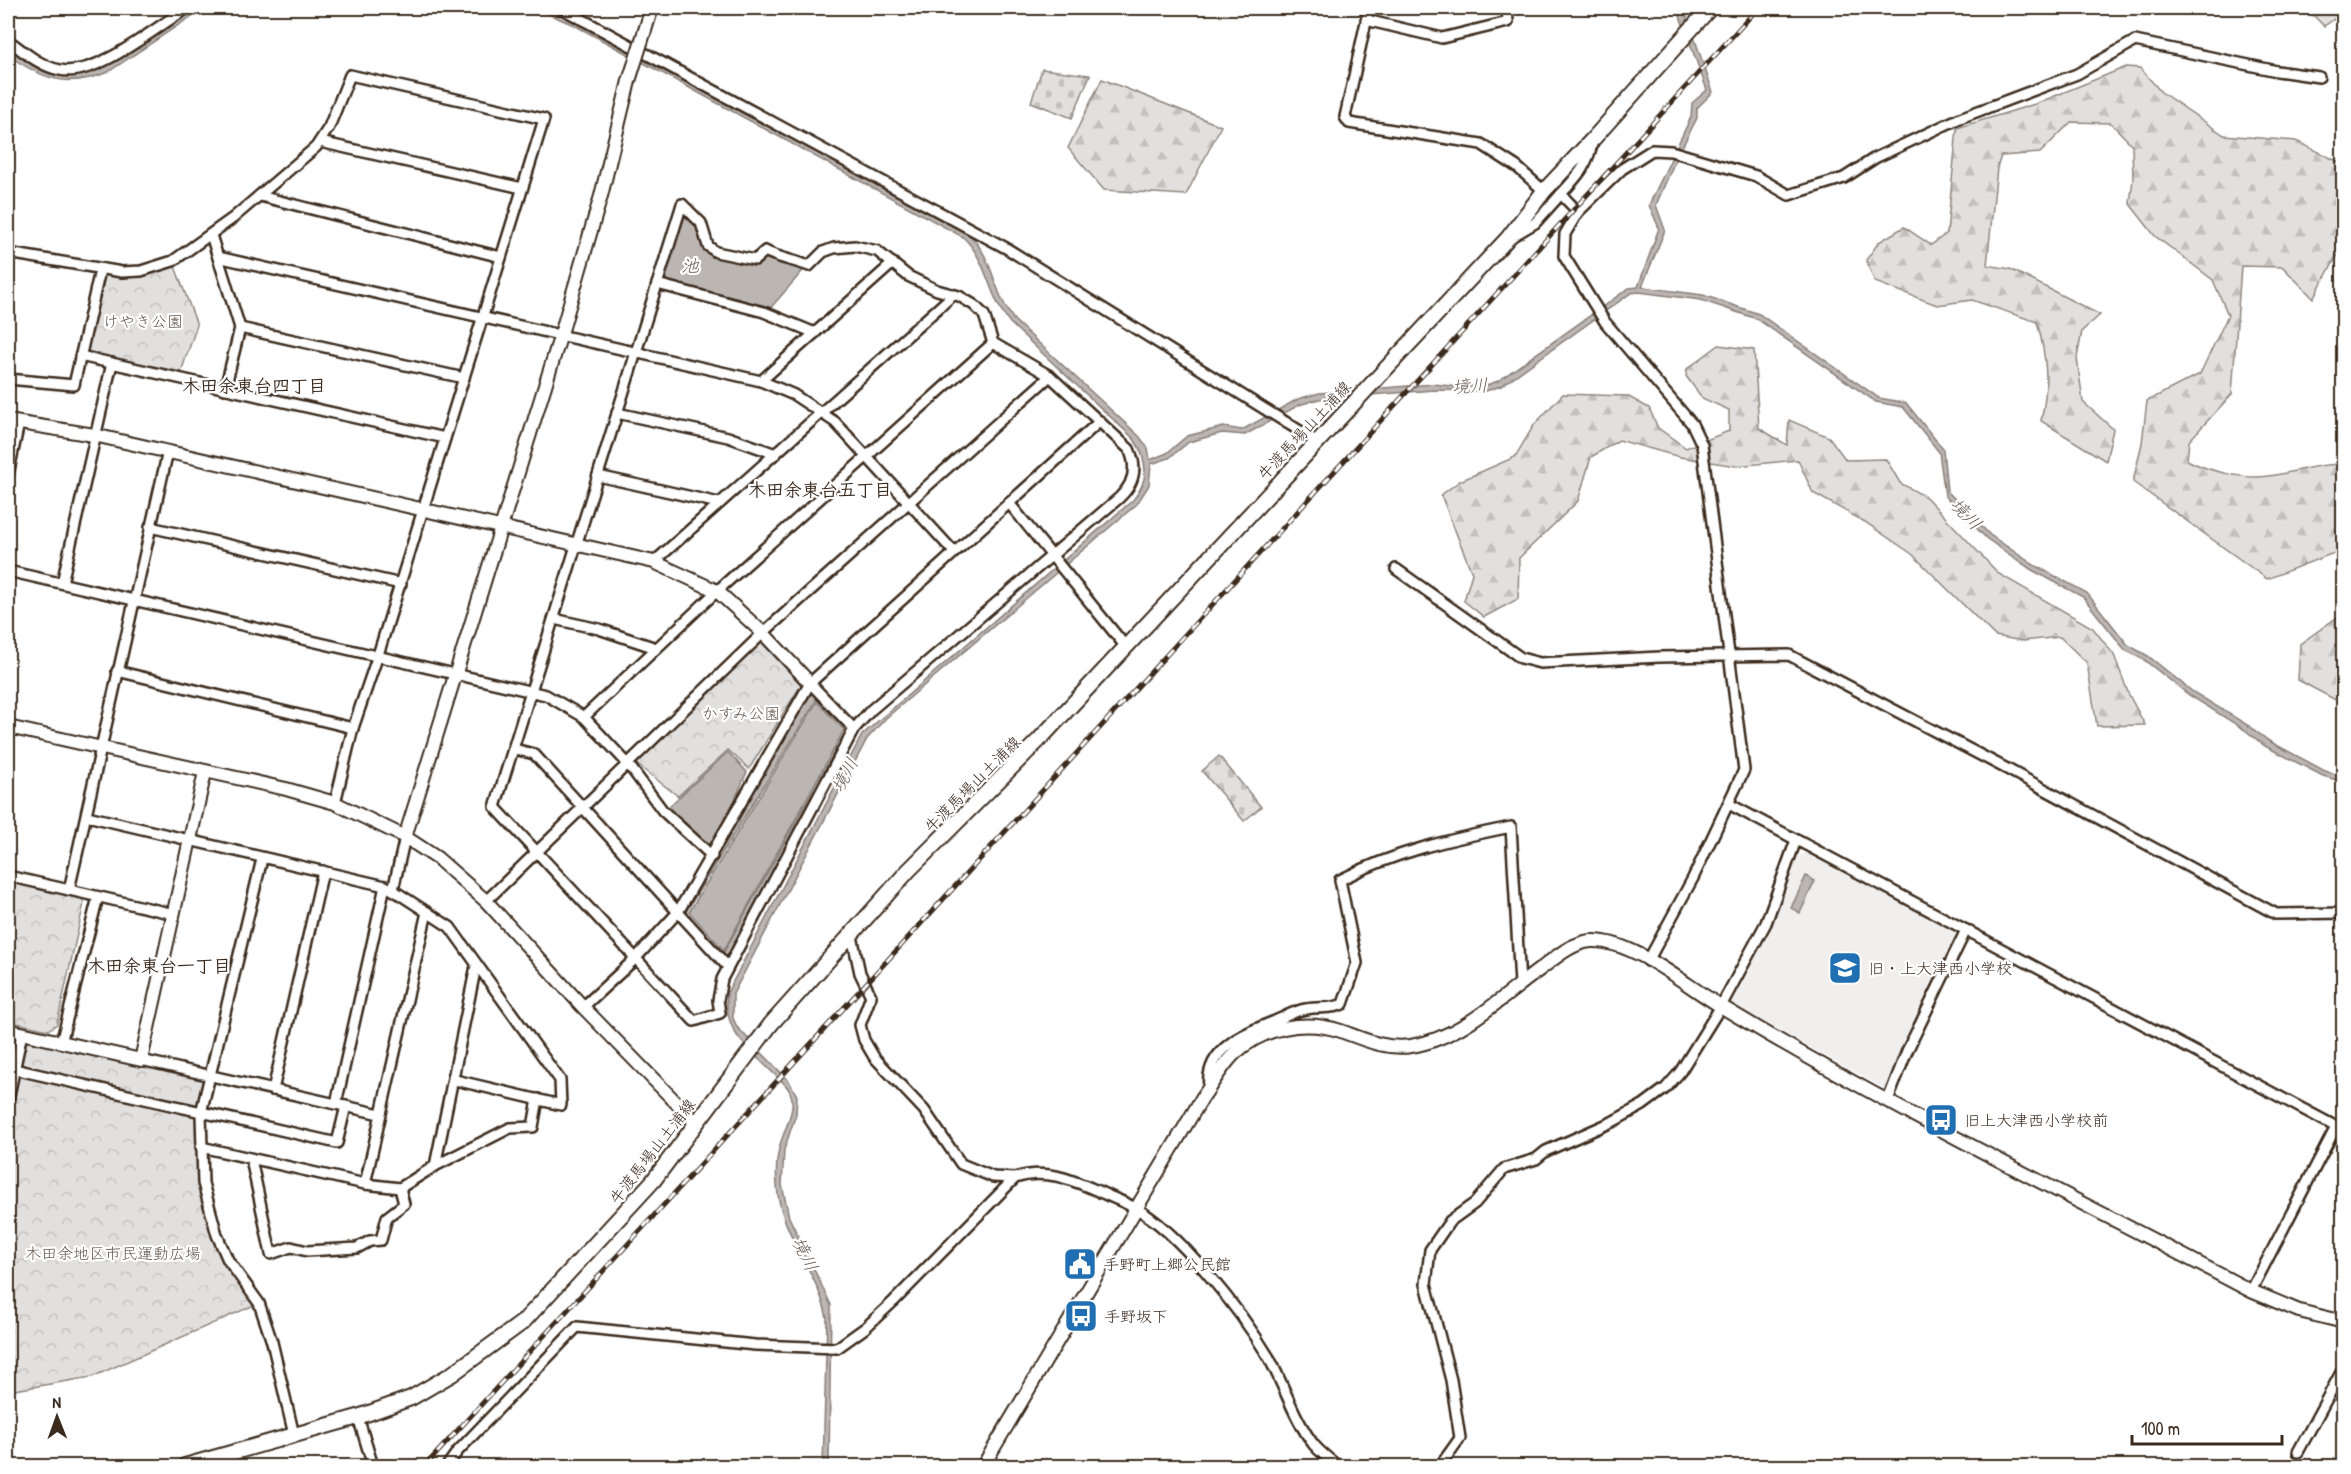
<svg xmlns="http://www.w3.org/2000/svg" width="2351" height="1474" font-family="'Patrick Hand','Klee One',sans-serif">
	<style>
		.built { fill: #f1efee }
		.forest { fill: url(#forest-firs); stroke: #8e857e; stroke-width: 1.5 }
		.cemetery { fill: url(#cemetery-stones); stroke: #8e857e; stroke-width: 1.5 }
		.park { fill: url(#park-crowns); stroke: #8e857e; stroke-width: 1.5 }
		.water { fill: #bcb6b3; stroke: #887e77; stroke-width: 1.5; fill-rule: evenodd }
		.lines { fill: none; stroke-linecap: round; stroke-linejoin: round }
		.minor-casing { stroke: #3b2a1e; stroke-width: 14 }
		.tertiary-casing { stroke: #3b2a1e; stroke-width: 16 }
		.secondary-casing { stroke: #3b2a1e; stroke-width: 18 }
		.minor { stroke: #fff; stroke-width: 9 }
		.tertiary { stroke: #fff; stroke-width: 12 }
		.secondary { stroke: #fff; stroke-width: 14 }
		.rail-casing { stroke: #3b2a1e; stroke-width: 5 }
		.rail { stroke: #fff; stroke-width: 3; stroke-dasharray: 9; stroke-linecap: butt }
		.tertiary-bridge-casing { stroke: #3b2a1e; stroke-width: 16; stroke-linecap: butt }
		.tertiary-bridge { stroke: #fff; stroke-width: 12 }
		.labels { text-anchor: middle; stroke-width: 4.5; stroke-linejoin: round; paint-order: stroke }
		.park-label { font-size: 16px; fill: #65584e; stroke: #fff }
		.street-label { font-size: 16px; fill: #3b2a1e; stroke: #fff }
		.poi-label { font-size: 16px; fill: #3b2a1e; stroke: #fff; text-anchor: start }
		.water-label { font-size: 18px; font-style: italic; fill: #685b52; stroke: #fff }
		.neighbourhood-label { font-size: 18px; font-weight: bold; fill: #3b2a1e; stroke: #fff }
	</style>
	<defs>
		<pattern id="forest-firs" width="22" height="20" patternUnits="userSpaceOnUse" patternTransform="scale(1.5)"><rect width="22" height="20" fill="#e2e0de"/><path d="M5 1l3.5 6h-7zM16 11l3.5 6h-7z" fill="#c3c0be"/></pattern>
		<pattern id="cemetery-stones" width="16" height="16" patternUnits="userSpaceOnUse" patternTransform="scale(1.5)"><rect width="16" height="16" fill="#e2e0de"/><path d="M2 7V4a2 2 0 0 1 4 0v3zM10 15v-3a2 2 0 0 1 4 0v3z" fill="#c3c0be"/></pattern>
		<pattern id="park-crowns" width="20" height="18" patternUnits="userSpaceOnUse" patternTransform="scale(1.5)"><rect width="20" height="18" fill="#e2e0de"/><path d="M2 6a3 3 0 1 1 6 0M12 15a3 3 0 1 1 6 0" fill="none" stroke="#c3c0be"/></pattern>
	</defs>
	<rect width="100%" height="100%" fill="#fff"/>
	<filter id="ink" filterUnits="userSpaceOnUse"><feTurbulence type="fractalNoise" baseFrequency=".0167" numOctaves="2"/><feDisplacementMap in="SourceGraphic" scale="12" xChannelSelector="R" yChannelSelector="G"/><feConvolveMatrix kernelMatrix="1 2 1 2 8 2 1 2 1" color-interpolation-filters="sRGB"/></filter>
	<g filter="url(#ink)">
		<!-- built -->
		<polygon class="built" points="1809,852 1958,931 1959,936 1889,1091 1731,1004 1730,999 1764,936 1792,858"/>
		<!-- forest -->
		<g class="forest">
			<polygon points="2306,8 2343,8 2343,13 2324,26"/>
			<path d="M2126,67l14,1 21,24 63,43 72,6 47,23v82l-30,52 -30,-31 -42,-1 -9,128 -43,47 -2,19c21,11 58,20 82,16 28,-4 45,-12 74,-12v89l-12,1 -64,25 -134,-97 9,-39 5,-42 53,-27 28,-59 -15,-35 -58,-44 -25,-32 3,-25 -1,-34 -21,-22 -40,-1 -31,31 -39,3 -4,12 -10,97 23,4 90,46 -18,16 -5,27 6,44 30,27 -7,32 -65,-40c8,-35 6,-64 -4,-99l-65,-22 -35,5 -62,-23 -9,-22 13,-18 25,-15 27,18 16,-12 10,-105 78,-24z"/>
			<polygon points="1102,79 1221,126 1186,195 1104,190 1068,148"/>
			<polygon points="1719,345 1754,350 1759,428 1787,445 1789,420 1829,437 1846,460 1886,459 1900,483 1926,497 1999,574 2093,628 2114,655 2129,695 2145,725 2097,726 2087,663 2060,637 2023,641 1995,636 1912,554 1865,522 1813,493 1798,460 1736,466 1680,457 1619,440 1591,457 1578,501 1519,558 1518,599 1484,617 1464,601 1472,573 1441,495 1460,481 1515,457 1534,425 1563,394 1627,396 1649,408 1658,428 1686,448 1729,431 1729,410 1702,398 1686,376 1687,369"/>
			<polygon points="2343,613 2343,704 2298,680 2300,644"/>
		</g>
		<!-- cemetery -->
		<g class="cemetery">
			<polygon points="1042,69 1090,75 1072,118 1031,102"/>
			<polygon points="1219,756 1261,807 1244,821 1202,771"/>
		</g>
		<!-- park -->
		<g class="park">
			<polygon points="173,261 197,325 179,378 80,356 100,270 121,272"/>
			<polygon points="761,642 801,685 749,769 728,750 678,796 635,763"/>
			<polygon points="8,881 82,898 84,903 57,1024 48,1030 8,1021"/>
			<polygon points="22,1033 211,1076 201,1147 217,1235 259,1303 92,1377 8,1391 8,1100"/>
		</g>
		<!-- water -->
		<g class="water">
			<path d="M195,8h9l-96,64c-41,17 -66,7 -100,-17v-7c32,22 59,35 98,19z"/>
			<path d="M535,8l23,3 410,222c28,28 23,56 46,87l125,116 9,12 2,12 17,-7 20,-17 36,-9 19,3 56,-31 21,-6 115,-9 25,3 28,-2 11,-4 131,-93 9,-1 21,-59 -10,-23 42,-88 1,-14 15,-13 -26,-71 -3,-11h6l29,84 -16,16v10l-22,43 -19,44 9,25 -23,57 61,8 56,19 120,84 27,5 37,46 4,42 43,44 44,30 53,28 41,52 20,11 45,36 56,34 20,15 56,30 18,5v6l-20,-6 -58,-30 -20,-16 -56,-35 -45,-35 -19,-10 -42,-53 -51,-27 -45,-31 -42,-43 -6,-44 -36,-45 -27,-5 -119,-83 -56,-19 -62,-8 -8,1 -130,93 -15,5 -52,-1 -115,9 -20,6 -54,30 -23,-2 -33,9 -20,16 -18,6 -2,21 -12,19 -251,214 -19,21 -134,255v24l4,9 52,54 8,15 -1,18 -12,36 -2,35 7,32 42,88 -2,161h-6l4,-148c-9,-47 -47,-84 -50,-132 -1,-12 -1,-25 2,-37 3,-16 19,-40 11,-57 -3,-8 -12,-14 -18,-20 -26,-26 -48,-39 -45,-79l135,-258 271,-235c17,-20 15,-40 1,-61l-124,-116c-23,-28 -21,-61 -47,-86l-387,-211z"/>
			<path d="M683,207l15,17 8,23 49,16 10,-9c14,8 26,8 41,13l-38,44 -108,-28z"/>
			<path d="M811,686l40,43 -123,234 -47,-51zM817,699l29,31 -122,222 -38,-40z"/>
			<polygon points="817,702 844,730 724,950 689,912"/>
			<polygon points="728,752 747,772 711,853 666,809"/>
			<polygon points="1806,876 1815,881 1800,913 1791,908"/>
		</g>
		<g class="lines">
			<defs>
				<g id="minor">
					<polyline points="561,8 1006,248 1316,441"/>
					<polyline points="1369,8 1345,117 1349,123 1481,144 1517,167 1544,191"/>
					<polyline points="1366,20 1442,38 1508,22 1507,8"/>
					<path d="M8,40c16,12 32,26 52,30 37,8 96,-44 128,-62"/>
					<polyline points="320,142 522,188"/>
					<polyline points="260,196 501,257"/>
					<path d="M682,204l19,19 7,23 8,6 39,8 10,-9c15,8 29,9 44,15l14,-14 11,-4 21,-2 22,5 31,25 29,14 22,6 15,9 10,10 9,28 57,33 79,73c9,19 5,35 -10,49l-248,212 -17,19 -132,250 -4,21 2,13 -26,8 -199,-214z"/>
					<path d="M1578,212l-17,-18c17,-18 28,-30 32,-55"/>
					<polyline points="211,235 240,328 225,389"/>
					<polyline points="1511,237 1535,223 1561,194"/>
					<polyline points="8,253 122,272 141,271 173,261 233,218 316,147 329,127 350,75 544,119 378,655 353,728 335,803"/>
					<polyline points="218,257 761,381 794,395 835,422 954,552"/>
					<polyline points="657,284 764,312 815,333"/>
					<polyline points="240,328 464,378"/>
					<polyline points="80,356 445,438"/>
					<polyline points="8,379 74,385 100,270"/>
					<polyline points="761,381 893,263"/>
					<polyline points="617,413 728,437 776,454"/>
					<polyline points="8,475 19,423"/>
					<polyline points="598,476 719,503"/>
					<polyline points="1009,503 1126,647"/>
					<polyline points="150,527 401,584"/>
					<polyline points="654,562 953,295"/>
					<polyline points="1396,569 1521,658 1540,663 1660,657 1789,655 2007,769 2276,914 2344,913"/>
					<polyline points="8,571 546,695 584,717 628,764 663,811 712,856"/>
					<polyline points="62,583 112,363"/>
					<polyline points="554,619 599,629 656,648"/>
					<polyline points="117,671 353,728"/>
					<polyline points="810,683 854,729"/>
					<polyline points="584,717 717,591 993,343"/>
					<polyline points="514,749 534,754 728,967"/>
					<polyline points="1729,804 2344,1131"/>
					<polyline points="87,816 385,886 393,890 450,927 560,1080 561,1105 455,1080"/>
					<polyline points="262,859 201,1113 203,1183 217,1235 228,1260 259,1303 272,1342 294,1435"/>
					<polyline points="8,876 174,914"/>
					<polyline points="69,890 168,451"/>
					<polyline points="393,890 405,837"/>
					<polyline points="486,901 763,633 1050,376"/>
					<polyline points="852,936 860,973 871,996 860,1025 864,1040 874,1057 924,1110 961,1164 993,1177 1015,1178"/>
					<polyline points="1648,961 1693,878 1744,770 1702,445 1692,424 1605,322 1564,256 1565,234 1578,212 1622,169 1652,150 1671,151 1756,176 1789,195 1844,178 1875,158 1960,118 2077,74 2135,41 2277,71 2319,77"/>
					<polyline points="583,1007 635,959 678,912 810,683 1100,421"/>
					<polyline points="61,1043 98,897"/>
					<polyline points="141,1060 380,1114"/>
					<polyline points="14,1069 337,1143 346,1106"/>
					<path d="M1209,1088c-5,-39 36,-55 66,-67 10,-4 21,-11 31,-12 13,-3 25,1 37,-5l14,-41 -17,-83c54,-28 111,-41 171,-53l9,157"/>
					<polyline points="273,1090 323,871"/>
					<polyline points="8,1100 22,1033"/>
					<polyline points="1888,1100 1907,1051 1966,930"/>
					<polyline points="336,1104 385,886"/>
					<polyline points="201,1147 365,1184 400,1188 435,1166 476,966"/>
					<polyline points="251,1159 271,1254 291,1247 307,1251 357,1248 370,1241 381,1240 387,1217 404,1204 400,1188"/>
					<polyline points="435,1166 510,1128 533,1127 538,1099"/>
					<polyline points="365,1184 427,912"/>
					<polyline points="2251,1291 2336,1127"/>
					<polyline points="358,1417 373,1466"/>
					<polyline points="2298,1452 2344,1367"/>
					<path d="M447,1466l10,-14 120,-125 178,18 82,3 28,-20 29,-27 121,-123c30,-10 55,1 83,13 12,6 25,10 37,17 44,23 107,105 133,148 16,29 26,63 46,89 7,8 16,15 24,21"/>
					<polyline points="1440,1466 1460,1438 1451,1380 1426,1284 1430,1250 1450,1221 1475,1203 1504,1169 1536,1159 1546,1151 1612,1122 1643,1105 1666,1088 1680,1072 1721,1006 1766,923 1796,840"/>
				</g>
				<g id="tertiary">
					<polyline points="8,421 94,435 654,562 717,591 763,633 810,683"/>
					<polyline points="8,727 286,789 335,803 405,837 437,858 486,901 583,1007 696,1123"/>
					<polyline points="405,837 561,334 601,196 629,81"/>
					<polyline points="8,1030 141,1060 205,772"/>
					<path d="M983,1466l219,-368c11,-15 19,-31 32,-44 29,-27 70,-35 107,-23 22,8 45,19 70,15 48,-7 90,-48 128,-76 16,-12 32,-27 52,-29 41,-2 94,44 128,64 172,104 354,192 532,286l48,20 45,11"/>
				</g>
				<polyline id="secondary" points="185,1466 358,1417 411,1398 452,1374 523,1322 653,1181 771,1024 908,871 1039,740 1508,238 1544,191 1593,139 1710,8"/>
			</defs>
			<!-- minor casing -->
			<use href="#minor" class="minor-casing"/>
			<!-- tertiary casing -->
			<use href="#tertiary" class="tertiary-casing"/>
			<!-- secondary casing -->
			<use href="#secondary" class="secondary-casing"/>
			<!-- minor -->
			<use href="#minor" class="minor"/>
			<!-- tertiary -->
			<use href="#tertiary" class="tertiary"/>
			<!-- secondary -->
			<use href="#secondary" class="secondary"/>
			<defs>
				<polyline id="rail" points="425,1466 1758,8"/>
			</defs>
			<!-- rail casing -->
			<use href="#rail" class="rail-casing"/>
			<!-- rail -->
			<use href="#rail" class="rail"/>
			<defs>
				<polyline id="tertiary-bridge" points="629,81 652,8"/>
			</defs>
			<!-- tertiary-bridge casing -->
			<use href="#tertiary-bridge" class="tertiary-bridge-casing"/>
			<!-- tertiary-bridge -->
			<use href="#tertiary-bridge" class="tertiary-bridge"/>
		</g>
	</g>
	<!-- icons -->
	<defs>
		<symbol id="school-square" viewBox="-11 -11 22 22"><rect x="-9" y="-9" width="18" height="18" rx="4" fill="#1f6fb2" stroke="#fff"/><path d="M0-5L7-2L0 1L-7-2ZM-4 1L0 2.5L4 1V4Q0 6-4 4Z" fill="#fff"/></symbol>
		<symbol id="bus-square" viewBox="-11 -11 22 22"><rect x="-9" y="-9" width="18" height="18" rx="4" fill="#1f6fb2" stroke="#fff"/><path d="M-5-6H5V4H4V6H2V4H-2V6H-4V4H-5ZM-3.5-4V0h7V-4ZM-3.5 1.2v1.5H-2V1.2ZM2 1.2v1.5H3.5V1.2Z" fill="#fff"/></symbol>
		<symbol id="civic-square" viewBox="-11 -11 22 22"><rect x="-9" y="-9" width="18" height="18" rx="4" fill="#1f6fb2" stroke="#fff"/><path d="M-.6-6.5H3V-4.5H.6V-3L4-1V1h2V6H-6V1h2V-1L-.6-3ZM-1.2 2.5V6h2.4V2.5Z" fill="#fff"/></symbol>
	</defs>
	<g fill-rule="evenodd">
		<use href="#school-square" x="1826" y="949" width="38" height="38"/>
		<use href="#bus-square" x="1922" y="1101" width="38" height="38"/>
		<use href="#civic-square" x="1061" y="1245" width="38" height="38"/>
		<use href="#bus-square" x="1062" y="1297" width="38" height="38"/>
	</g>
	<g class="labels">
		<!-- park labels -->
		<g class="park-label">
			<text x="143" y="327">けやき公園</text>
			<text x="741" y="719">かすみ公園</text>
			<text x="113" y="1259">木田余地区市民運動広場</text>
		</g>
		<!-- street labels -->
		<g class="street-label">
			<text transform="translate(1304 430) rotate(-47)" y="6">牛渡馬場山土浦線</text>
			<text transform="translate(972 784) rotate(-45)" y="6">牛渡馬場山土浦線</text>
			<text transform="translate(652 1151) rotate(-52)" y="6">牛渡馬場山土浦線</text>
		</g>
		<!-- poi labels -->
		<g class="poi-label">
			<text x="1868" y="974">旧・上大津西小学校</text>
			<text x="1964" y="1126">旧上大津西小学校前</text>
			<text x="1103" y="1270">手野町上郷公民館</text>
			<text x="1104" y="1322">手野坂下</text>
		</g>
		<!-- water labels -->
		<g class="water-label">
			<text x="690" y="272">池</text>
			<text transform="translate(1470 386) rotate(-3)" y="6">境川</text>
			<text transform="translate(1966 514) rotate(46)" y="6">境川</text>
			<text transform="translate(845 775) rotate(-62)" y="6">境川</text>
			<text transform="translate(805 1254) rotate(64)" y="6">境川</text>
		</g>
		<!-- neighbourhood labels -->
		<g class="neighbourhood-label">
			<text x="254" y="392">木田余東台四丁目</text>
			<text x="820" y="496">木田余東台五丁目</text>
			<text x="159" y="972">木田余東台一丁目</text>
		</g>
	</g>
	<!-- margin -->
	<rect width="2351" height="1474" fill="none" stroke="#fff" stroke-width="30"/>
	<rect x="15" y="15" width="2321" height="1444" fill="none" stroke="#3b2a1e" stroke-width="2" filter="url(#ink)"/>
	<!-- north arrow -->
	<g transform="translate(57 1417) rotate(359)" stroke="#ffffff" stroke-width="4.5" paint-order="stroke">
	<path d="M0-4.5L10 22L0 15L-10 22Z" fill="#3b2a1e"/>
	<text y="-9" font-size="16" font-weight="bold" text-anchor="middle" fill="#3b2a1e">N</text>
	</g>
	<!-- scale -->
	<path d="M2132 1435v9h150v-9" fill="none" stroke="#3b2a1e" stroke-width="3"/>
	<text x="2141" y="1435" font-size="18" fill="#3b2a1e" stroke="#ffffff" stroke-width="4.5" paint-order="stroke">100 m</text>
</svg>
